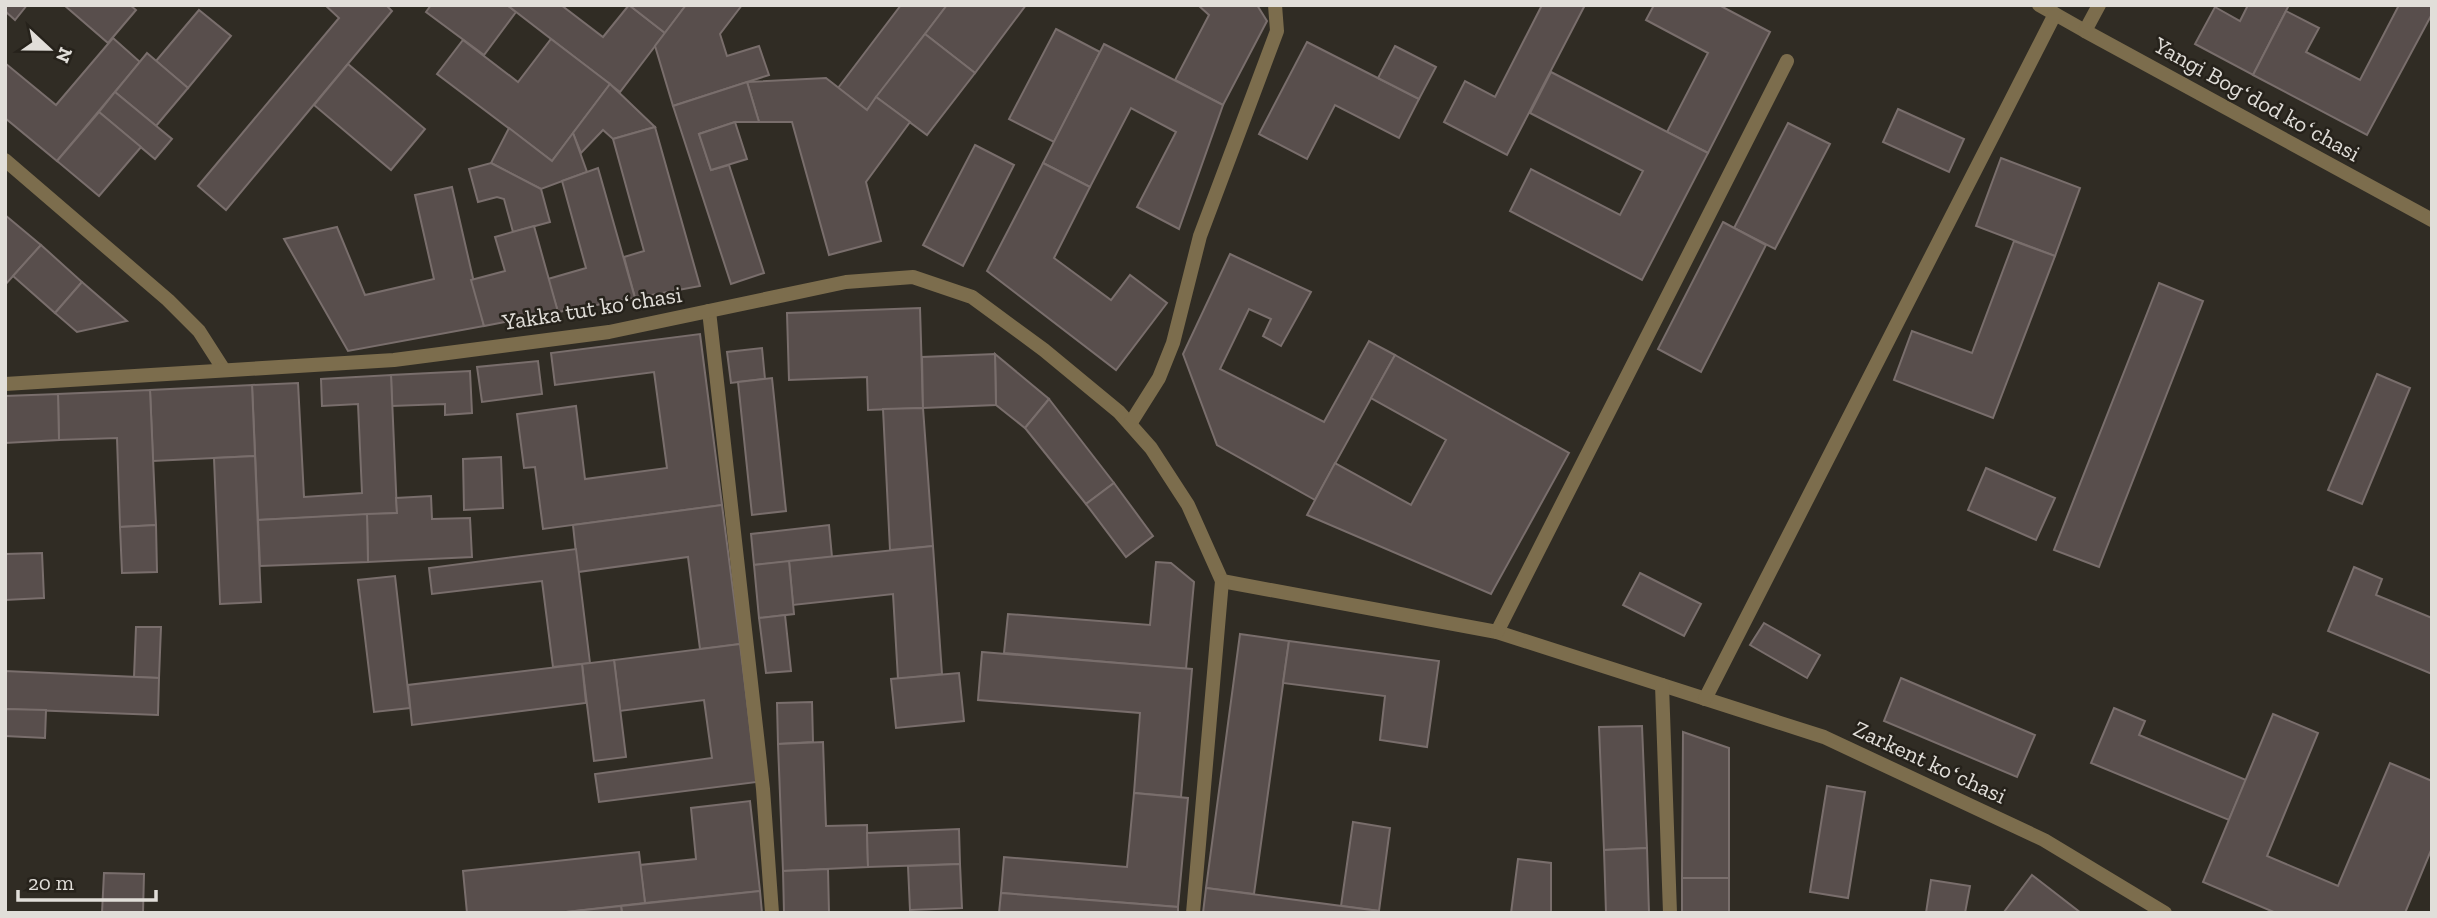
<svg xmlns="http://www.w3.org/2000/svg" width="2437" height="918" font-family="'Zilla Slab',serif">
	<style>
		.building { fill: #584e4c; stroke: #796e6c; stroke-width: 2 }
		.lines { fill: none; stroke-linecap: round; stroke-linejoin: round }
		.street { stroke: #7c6d4d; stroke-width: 14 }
		.labels { text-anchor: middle; stroke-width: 5; stroke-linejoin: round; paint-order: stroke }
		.street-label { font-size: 23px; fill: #e1ded9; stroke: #26221b }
	</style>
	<rect width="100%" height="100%" fill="#302c24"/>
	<!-- building -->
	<g class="building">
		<polygon points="5,5 27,5 15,20 5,11"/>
		<polygon points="64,5 130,5 136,10 108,43"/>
		<polygon points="325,5 386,5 392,11 226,210 198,186 339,18"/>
		<polygon points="431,5 507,5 516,12 484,55 426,12"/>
		<polygon points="507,5 561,5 603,37 629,5 665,33 620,92"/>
		<polygon points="629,5 686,5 665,33"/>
		<polygon points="686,5 742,5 720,34 727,56 759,46 769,75 673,106 655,46"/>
		<polygon points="901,5 947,5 867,110 838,88"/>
		<polygon points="947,5 1026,5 975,73 925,34"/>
		<polygon points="1198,5 1257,5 1267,21 1223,105 1175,80 1209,15"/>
		<polygon points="1542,5 1585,5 1507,155 1444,122 1465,81 1495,97"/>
		<polygon points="1654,5 1719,5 1770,32 1708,153 1667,132 1708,53 1646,20"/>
		<polygon points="2248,5 2289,5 2253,75 2195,44 2215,7 2240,21"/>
		<polygon points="2399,5 2432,5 2432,14 2367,135 2253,75 2286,11 2319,28 2306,52 2360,80"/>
		<polygon points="199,10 231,36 188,88 156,61"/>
		<polygon points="1056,29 1100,52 1054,142 1009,119"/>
		<polygon points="925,34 975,73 927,135 876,97"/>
		<polygon points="113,38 140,62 57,161 5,118 5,63 56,105"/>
		<polygon points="551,39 610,84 552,161 437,74 463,40 518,82"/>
		<polygon points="1307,42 1419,99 1399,138 1335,105 1307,159 1259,134"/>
		<polygon points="1104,44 1223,105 1179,229 1137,207 1176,132 1131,108 1090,187 1043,163"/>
		<polygon points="1395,46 1436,67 1419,99 1378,78"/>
		<polygon points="147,53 188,88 156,126 115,92"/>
		<polygon points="348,64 425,129 391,170 314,105"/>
		<polygon points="1551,72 1708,153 1642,280 1510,211 1531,169 1620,215 1643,171 1530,113"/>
		<polygon points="826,78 867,110 876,97 910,122 866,182 881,241 829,255 792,122 759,122 747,82"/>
		<polygon points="747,82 759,122 735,122 699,134 711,170 729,165 764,273 731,284 673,106"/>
		<polygon points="610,84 655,127 613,139 603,130 581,153 573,133"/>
		<polygon points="115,92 172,139 155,159 99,112"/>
		<polygon points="1898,109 1964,139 1949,172 1883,142"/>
		<polygon points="99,112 141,147 99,196 57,161"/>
		<polygon points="735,122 747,159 711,170 699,134"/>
		<polygon points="1788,123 1830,144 1775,249 1734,228"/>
		<polygon points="655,127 700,286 635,298 624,257 644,251 613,139"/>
		<polygon points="509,128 552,161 573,133 587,172 541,189 491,163"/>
		<polygon points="975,145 1014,165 963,266 923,245"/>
		<polygon points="2001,158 2080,188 2055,256 1976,226"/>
		<polygon points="491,163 541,189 550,222 513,232 504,199 497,197 478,202 469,169"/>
		<polygon points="1043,163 1090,187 1054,258 1111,300 1130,275 1167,303 1116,370 987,271"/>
		<polygon points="598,168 635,298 558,312 548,279 586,268 562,181"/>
		<polygon points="452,187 484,326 348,351 284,239 337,227 365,295 434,279 415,195"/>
		<polygon points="5,215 41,245 5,285"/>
		<polygon points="1723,222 1766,245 1701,372 1658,349"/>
		<polygon points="534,226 558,312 484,326 471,280 505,271 495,237"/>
		<polygon points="2014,241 2055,256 1993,418 1894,380 1912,331 1972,353"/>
		<polygon points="41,245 82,282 55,313 13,276"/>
		<polygon points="1230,254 1311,292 1281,346 1263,336 1271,319 1249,309 1220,369 1324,422 1369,341 1395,355 1315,500 1217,445 1183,354"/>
		<polygon points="82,282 127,321 77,332 55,313"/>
		<polygon points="2159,283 2203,301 2099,567 2054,550"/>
		<polygon points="920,308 923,408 868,410 867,377 789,380 787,313"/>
		<polygon points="700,334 722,505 543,529 535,467 524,468 517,414 576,406 585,479 667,468 654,372 555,385 551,353"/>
		<polygon points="762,348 765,379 731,383 727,352"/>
		<polygon points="995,354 1049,399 1025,428 996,405"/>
		<polygon points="995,354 996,405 923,408 922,357"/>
		<polygon points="1395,355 1569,453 1491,594 1307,515 1335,463 1411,505 1446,440 1371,398"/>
		<polygon points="538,361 542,394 482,402 477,367"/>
		<polygon points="470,371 472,413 445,415 445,404 392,406 391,375"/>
		<polygon points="2377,374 2410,388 2362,504 2328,490"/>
		<polygon points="391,375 397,513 258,520 252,385 298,383 304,497 362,493 358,404 322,406 321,379"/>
		<polygon points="772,378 786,511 752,515 738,382"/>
		<polygon points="252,385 255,456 153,461 150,390"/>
		<polygon points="150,390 156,525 120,527 117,438 59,440 58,394"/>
		<polygon points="58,394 59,440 5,443 5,396"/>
		<polygon points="1049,399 1114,483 1086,504 1025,428"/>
		<polygon points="923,408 933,546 890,550 883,409"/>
		<polygon points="255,456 261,602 220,604 214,458"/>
		<polygon points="501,457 503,508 464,510 463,459"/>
		<polygon points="1986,468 2055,498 2036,540 1968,510"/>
		<polygon points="1114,483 1153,536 1126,557 1086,504"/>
		<polygon points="431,496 432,519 470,518 472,557 368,562 367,514 397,513 396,498"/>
		<polygon points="722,505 740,644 700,649 688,557 578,572 573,525"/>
		<polygon points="367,514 368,562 260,566 258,520"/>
		<polygon points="156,525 157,572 122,573 120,527"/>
		<polygon points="829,525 832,557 754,565 751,534"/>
		<polygon points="933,546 942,674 898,679 893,594 793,605 789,561"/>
		<polygon points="576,549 590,663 553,667 542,581 432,594 429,568"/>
		<polygon points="42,553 44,598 5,600 5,554"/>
		<polygon points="789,561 794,614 759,618 754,565"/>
		<polygon points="1156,562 1171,563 1194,582 1186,669 1004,653 1008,614 1150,625"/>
		<polygon points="2354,567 2382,579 2376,595 2432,618 2432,674 2328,631"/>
		<polygon points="1640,573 1701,604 1684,636 1623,605"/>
		<polygon points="395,576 410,708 374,712 358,580"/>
		<polygon points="785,615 791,671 766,673 759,618"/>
		<polygon points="1764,623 1820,655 1807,678 1750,645"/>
		<polygon points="136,627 161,627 159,678 134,677"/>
		<polygon points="1240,634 1289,641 1254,894 1206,888"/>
		<polygon points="1289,641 1439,661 1427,747 1380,740 1385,696 1283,683"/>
		<polygon points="740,644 757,782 599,802 595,774 712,758 704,700 620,711 614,660"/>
		<polygon points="982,652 1192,669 1181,797 1134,793 1140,713 978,700"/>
		<polygon points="614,660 626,757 594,761 582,664"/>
		<polygon points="582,664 586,703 412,725 408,685"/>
		<polygon points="5,671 159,678 158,715 5,709"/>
		<polygon points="959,673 964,721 896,728 891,679"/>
		<polygon points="1901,678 2035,735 2017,777 1884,721"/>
		<polygon points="812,702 813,742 778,744 777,703"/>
		<polygon points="2114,708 2145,721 2139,735 2246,780 2229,820 2091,763"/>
		<polygon points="5,709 46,710 45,738 5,736"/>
		<polygon points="2273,714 2318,733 2267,856 2338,886 2390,763 2432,781 2432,848 2405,913 2276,913 2203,882"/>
		<polygon points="1642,726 1647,848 1604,850 1599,727"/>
		<polygon points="1683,732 1729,748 1729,878 1682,878"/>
		<polygon points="823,742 826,826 867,825 868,867 783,871 778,744"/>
		<polygon points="1827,786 1865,792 1848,898 1810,892"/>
		<polygon points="1134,793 1188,798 1178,907 1001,893 1004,857 1127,867"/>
		<polygon points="750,801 760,891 645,903 640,865 696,859 691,808"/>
		<polygon points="1353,822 1390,828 1379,911 1341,906"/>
		<polygon points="959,829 960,864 868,867 867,833"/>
		<polygon points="1647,848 1649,913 1606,913 1604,850"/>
		<polygon points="639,852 645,903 557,913 467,913 463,871"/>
		<polygon points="1518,859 1551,863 1551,913 1511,913"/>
		<polygon points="960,864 962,908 910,910 908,866"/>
		<polygon points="828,869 829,913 784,913 783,871"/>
		<polygon points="104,873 144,874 143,913 102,913"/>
		<polygon points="2032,875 2081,913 2004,912"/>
		<rect x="1682" y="878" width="47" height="35"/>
		<polygon points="1931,880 1970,886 1965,913 1926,913"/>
		<polygon points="1206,888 1379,911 1379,913 1203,913"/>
		<polygon points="760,891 762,913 622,913 621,906"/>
		<polygon points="1001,893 1178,907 1178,913 999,913"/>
		<polygon points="621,906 622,913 557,913"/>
	</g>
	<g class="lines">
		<!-- street -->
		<g class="street">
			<polyline points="2039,5 2085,31"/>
			<polyline points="2099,5 2085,31 2432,220"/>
			<polyline points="5,160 168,300 199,331 224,370"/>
			<polyline points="709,311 763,789 772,913"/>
			<polyline points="5,384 394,360 609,332 846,282 913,277 972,297 1044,350 1119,412 1151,448 1188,505 1222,581 1497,632 1824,737 2044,840 2165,913"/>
			<polyline points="1130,424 1159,378 1173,343 1200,236 1277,31 1275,5"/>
			<polyline points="1497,632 1787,61"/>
			<polyline points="1662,685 1670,913"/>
			<polyline points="1705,699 2055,14"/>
			<polyline points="1193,913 1222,581"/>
		</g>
	</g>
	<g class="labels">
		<!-- street labels -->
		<g class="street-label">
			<text transform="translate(2257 99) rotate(29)" y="8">Yangi Bogʻdod koʻchasi</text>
			<text transform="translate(592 308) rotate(-9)" y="8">Yakka tut koʻchasi</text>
			<text transform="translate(1930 762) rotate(25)" y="8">Zarkent koʻchasi</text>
		</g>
	</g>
	<!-- border -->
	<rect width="2437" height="918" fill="none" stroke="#e1ded9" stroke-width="14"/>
	<!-- north arrow -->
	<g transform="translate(49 49) rotate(112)" stroke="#26221b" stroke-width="5" paint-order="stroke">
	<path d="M0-5L12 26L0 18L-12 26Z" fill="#e1ded9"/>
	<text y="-10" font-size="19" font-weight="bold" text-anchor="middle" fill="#e1ded9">N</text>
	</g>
	<!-- scale -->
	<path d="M18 890v10h138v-10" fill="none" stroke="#e1ded9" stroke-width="3.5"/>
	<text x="28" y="890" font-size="21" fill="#e1ded9" stroke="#26221b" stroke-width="5" paint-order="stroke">20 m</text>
</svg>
